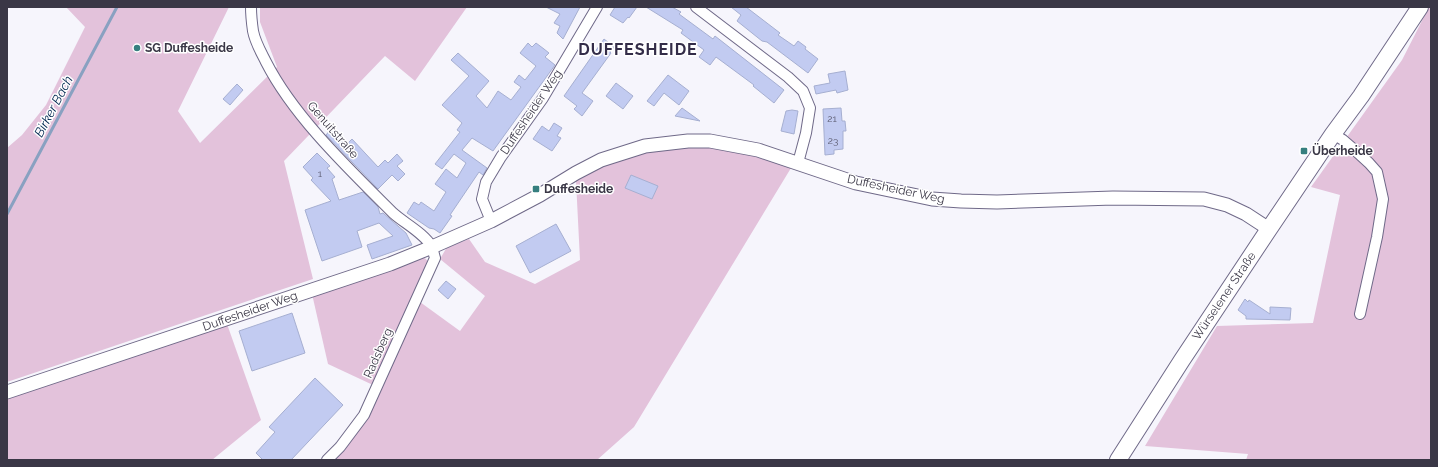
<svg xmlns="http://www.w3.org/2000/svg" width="1438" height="467" font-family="Raleway,sans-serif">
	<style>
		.green { fill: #e3c2db }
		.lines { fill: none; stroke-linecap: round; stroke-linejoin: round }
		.stream { stroke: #89a1c1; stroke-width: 3 }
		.building { fill: #c2cbf1; stroke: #a6afd1 }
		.minor-casing { stroke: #6f6988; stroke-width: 12 }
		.tertiary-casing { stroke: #6f6988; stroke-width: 15 }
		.primary-casing { stroke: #6f6988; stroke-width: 18 }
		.minor { stroke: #fff; stroke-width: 10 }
		.tertiary { stroke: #fff; stroke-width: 13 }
		.primary { stroke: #fff; stroke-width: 16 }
		.poi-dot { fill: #367f7f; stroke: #fff; stroke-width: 1.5 }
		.labels { text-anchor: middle; stroke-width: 3; stroke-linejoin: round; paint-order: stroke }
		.number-label { font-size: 10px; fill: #5c5c71 }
		.poi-label { font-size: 12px; font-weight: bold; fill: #3a3746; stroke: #fff; text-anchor: start }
		.street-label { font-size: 12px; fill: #3a3746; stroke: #fff }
		.water-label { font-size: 13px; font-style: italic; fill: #052952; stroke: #fff }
		.district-label { font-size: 16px; font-weight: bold; letter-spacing: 1px; fill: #332c48; stroke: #fff }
	</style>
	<rect width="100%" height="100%" fill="#f6f5fc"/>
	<!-- green -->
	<g class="green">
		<polygon points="66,7 229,7 178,111 200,143 277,67 260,22 260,7 467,7 415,81 385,56 284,161 313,279 7,382 7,148 22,135 46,105 85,27"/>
		<polygon points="1429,7 1431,7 1431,460 1246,460 1248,454 1145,446 1217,326 1313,323 1340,195 1311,187 1402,60"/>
		<polygon points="666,147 708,147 757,156 791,168 634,427 597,460 335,460 344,451 367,418 420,302 460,331 485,296 440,259 447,247 469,239 485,262 535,284 580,260 576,181 600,167 647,151"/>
		<polygon points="423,257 426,259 429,263 373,385 328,364 312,294"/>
		<polygon points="227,324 261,420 212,460 7,460 7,397"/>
	</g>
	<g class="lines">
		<!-- stream -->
		<polyline class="stream" points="7,214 117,7"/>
	</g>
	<!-- building -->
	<g class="building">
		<polygon points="546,7 580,7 563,39 557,33 560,26 554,23 560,14"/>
		<polygon points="615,7 637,7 629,18 628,17 623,23 610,15"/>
		<polygon points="646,7 672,7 681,12 679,14 713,39 715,36 784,90 774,103 753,86 754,85 716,57 710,65 699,57 704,50 681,33 683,30"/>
		<polygon points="731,7 746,7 780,33 778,35 794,46 798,41 806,47 805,49 818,59 808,73 767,42 762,41 737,21 741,15"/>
		<polygon points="604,39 614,47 610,52 611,53 582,93 593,101 582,116 574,109 577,106 564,96"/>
		<polygon points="528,43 532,47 536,43 544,49 549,53 545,57 555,65 493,151 472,138 462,150 487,168 483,175 479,172 450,215 452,216 440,233 434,229 429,228 407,213 414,202 419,205 421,202 434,211 446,192 435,184 446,169 457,178 466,163 454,154 442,169 435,164 460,132 457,130 462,123 442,105 469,76 451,60 458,53 489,81 476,96 487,108 498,91 511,100 521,87 514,82 519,75 525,80 536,66 520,53"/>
		<polygon points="845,71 848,90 837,93 836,90 816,94 814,86 830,83 828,74"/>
		<polygon points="668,75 689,91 679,105 664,93 654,106 647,101"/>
		<polygon points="616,83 633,96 623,109 606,96"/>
		<polygon points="237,84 243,90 230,105 223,99"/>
		<polygon points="682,108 700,121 675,116"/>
		<polygon points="841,108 842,121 845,121 846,131 843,131 843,149 834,150 834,154 825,155 823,109"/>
		<polygon points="792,110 798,111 794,134 781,131 786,111"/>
		<polygon points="554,123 562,128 557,136 561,138 552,151 533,139 542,126 549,131"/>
		<polygon points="331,129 346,145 352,139 378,167 385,160 388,163 397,154 403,161 397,166 405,174 398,181 392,175 378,189 326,135"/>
		<polygon points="317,153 330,166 327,168 335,177 332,179 339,200 363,192 378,207 380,214 383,213 406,233 412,245 372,259 367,245 393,236 379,223 357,231 362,247 322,261 305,210 331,201 311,180 313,178 303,167"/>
		<polygon points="631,175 658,186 652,199 625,188"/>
		<polygon points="556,224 571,251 530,273 516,246"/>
		<polygon points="446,281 456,289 448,299 438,290"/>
		<polygon points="1245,299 1248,302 1249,300 1270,314 1270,307 1291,308 1290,320 1246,319 1246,316 1238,310"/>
		<polygon points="292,313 305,353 252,371 239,331"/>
		<polygon points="315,378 343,405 291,460 263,460 256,453 275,432 269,427"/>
	</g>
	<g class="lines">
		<defs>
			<g id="minor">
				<path d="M251,7c0,8 1,17 2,24 2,11 8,21 13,31 28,55 83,107 127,151 11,10 31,20 39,34 1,3 2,8 3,11l-71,157 -24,32 -13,13"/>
				<polyline points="696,7 788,77 803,91 810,108 806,133 798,163"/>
				<polyline points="1333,134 1343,140 1357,152 1369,163 1377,172 1383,199 1377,237 1360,314"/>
				<polyline points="491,221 482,199 486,182 501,157 543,98 597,7"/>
			</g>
			<polyline id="tertiary" points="7,392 390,264 432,247 491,221 540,195 576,173 601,160 645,146 688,141 710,141 758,150 856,183 932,199 961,201 997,202 1113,198 1204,199 1227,205 1246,214 1269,229"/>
			<polyline id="primary" points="1118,460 1182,360 1269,229 1333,134 1361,96 1420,7"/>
		</defs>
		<!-- minor casing -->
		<use href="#minor" class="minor-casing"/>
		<!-- tertiary casing -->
		<use href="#tertiary" class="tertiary-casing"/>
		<!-- primary casing -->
		<use href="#primary" class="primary-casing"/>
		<!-- minor -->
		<use href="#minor" class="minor"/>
		<!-- tertiary -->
		<use href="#tertiary" class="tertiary"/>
		<!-- primary -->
		<use href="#primary" class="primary"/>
	</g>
	<!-- markers -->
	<g class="poi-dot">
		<circle cx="137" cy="48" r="4"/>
		<rect x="1300" y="147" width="8" height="8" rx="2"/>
		<rect x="532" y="185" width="8" height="8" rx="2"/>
	</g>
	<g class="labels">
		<!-- number labels -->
		<g class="number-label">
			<text x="832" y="122">21</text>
			<text x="833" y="144">23</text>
			<text x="320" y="177">1</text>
		</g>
		<!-- poi labels -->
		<g class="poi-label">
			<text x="145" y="52">SG Duffesheide</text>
			<text x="1312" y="155">Überheide</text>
			<text x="544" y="193">Duffesheide</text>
		</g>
		<!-- street labels -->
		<g class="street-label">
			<text transform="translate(531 112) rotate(-56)" y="4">Duffesheider Weg</text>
			<text transform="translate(333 130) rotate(49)" y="4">Genuitstraße</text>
			<text transform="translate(896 189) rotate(12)" y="4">Duffesheider Weg</text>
			<text transform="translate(1224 296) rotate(-56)" y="4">Würselener Straße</text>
			<text transform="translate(250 311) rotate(-19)" y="4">Duffesheider Weg</text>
			<text transform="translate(378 353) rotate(-66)" y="4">Radsberg</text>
		</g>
		<!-- water labels -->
		<g class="water-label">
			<text transform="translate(53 106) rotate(-62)" y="5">Birker Bach</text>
		</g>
		<!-- district labels -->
		<g class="district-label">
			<text x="638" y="55">DUFFESHEIDE</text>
		</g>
	</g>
	<!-- border -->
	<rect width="1438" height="467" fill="none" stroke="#3a3746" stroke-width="16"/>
</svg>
